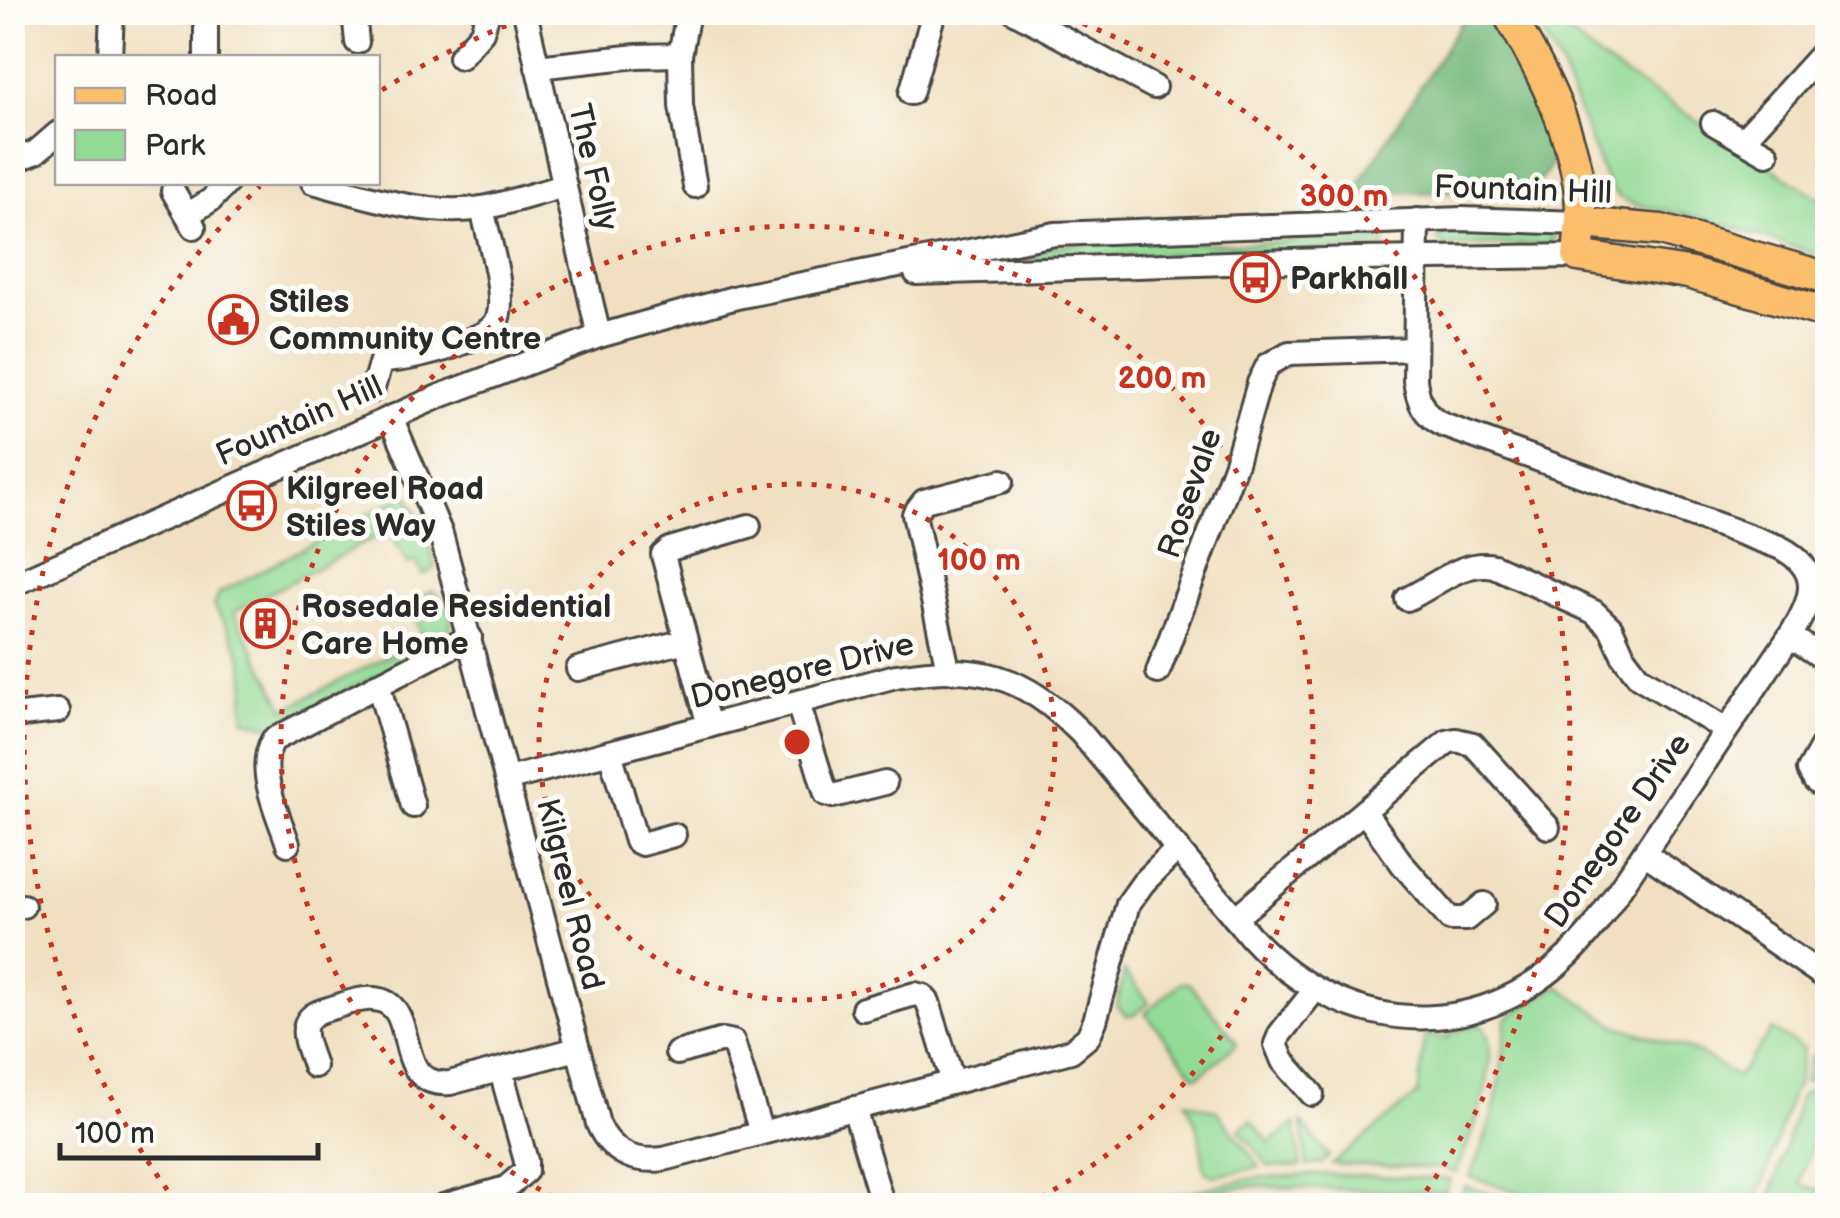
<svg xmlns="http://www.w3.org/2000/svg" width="1840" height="1218" font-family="'Balsamiq Sans',sans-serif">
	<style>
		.green { fill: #93da95; stroke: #5f8260; stroke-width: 2.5 }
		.forest { fill: #76ba7e; stroke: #507254; stroke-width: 2.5 }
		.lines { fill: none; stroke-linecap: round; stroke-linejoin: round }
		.minor-casing { stroke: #494642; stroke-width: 28 }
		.major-casing { stroke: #494642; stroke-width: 35 }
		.minor { stroke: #fff; stroke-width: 22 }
		.major { stroke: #fabe6d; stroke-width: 30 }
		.ring { fill: none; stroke: #c8321e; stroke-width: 5; stroke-dasharray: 5 10 }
		.labels { text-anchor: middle; stroke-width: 10; stroke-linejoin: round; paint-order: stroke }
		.street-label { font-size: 32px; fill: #2b2b2b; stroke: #fdfcf7 }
		.poi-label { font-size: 32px; font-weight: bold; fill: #2b2b2b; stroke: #fdfcf7; text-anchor: start }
		.centre { fill: #c8321e; stroke: #fdfcf7; stroke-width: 5 }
		.ring-label { font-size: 30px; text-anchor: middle; font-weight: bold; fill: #c8321e; stroke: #fdfcf7; stroke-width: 10; stroke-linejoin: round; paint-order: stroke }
	</style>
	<rect width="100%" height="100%" fill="#fdfcf7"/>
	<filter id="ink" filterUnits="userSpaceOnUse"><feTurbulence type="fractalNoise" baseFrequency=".01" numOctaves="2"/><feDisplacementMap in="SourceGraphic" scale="20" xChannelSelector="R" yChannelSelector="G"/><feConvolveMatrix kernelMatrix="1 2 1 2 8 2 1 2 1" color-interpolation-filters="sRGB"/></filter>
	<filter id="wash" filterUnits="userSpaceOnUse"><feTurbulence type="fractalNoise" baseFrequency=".0048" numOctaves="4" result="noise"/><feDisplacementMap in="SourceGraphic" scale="40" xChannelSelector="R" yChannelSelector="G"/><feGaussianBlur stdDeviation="2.25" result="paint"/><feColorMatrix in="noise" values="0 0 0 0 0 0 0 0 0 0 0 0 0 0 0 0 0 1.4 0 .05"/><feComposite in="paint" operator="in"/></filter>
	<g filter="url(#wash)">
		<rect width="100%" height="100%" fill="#f0e0c1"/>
		<!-- green -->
		<g class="green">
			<polygon points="1532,13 1536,13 1582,43 1598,58 1827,203 1827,258 1710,220 1633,204 1619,197 1608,186 1561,67"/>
			<polygon points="1443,230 1554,231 1556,235 1549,244 1446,247 1437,239"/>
			<polygon points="1382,239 1386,241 1383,248 969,261 1016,250 1117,240 1237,244"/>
			<path d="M407,494l16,31 13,43 -13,7 -7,-14 -8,3 -19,-34 -155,82 51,97 114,-59 4,-3 -1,-3 20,-11 -14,-30 24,-12c22,14 25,35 8,54l-167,82 -28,-7c-3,-15 0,-26 0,-40 -1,-29 -17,-51 -31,-74l5,-13z"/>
			<polygon points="1124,971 1149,1002 1134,1015 1126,1016 1117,1005"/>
			<polygon points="1180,983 1189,983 1236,1041 1236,1045 1199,1076 1195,1076 1145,1013"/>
			<path d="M1558,986l57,39 85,28 37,24 35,-47 31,19 -6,37 -5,7 -33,103 -15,10 -184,-1 -90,-28c25,-58 32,-95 36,-158z"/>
			<path d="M1481,1024c26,27 -11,119 -26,149l-12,-5 -111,-4 86,-70 7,-59 23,3 3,-5z"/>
			<polygon points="1811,1056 1825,1063 1827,1078 1804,1082"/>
			<polygon points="1827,1088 1827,1108 1823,1107 1800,1184 1827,1192 1827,1205 1763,1205 1769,1202 1800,1097 1807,1091"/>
			<polygon points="1186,1101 1217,1111 1260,1167 1215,1176 1205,1172 1198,1128"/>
			<polygon points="1251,1120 1270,1143 1295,1123 1301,1166 1269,1167 1239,1130"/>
			<polygon points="1302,1123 1329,1156 1322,1163 1307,1166"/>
			<polygon points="1326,1174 1451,1179 1444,1193 1250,1186 1139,1203 1253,1178"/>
			<path d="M1465,1186l63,19c-23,1 -49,4 -70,-5z"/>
		</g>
		<!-- forest -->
		<path class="forest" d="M1467,13h17c19,31 71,108 69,143 -2,17 -16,27 -28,37l-171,-1z"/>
	</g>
	<g filter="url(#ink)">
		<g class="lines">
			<defs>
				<g id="minor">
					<polyline points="354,12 357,42"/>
					<polyline points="525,12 599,336"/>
					<polyline points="1015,12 1154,87"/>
					<polyline points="680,55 681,106 695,186"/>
					<polyline points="460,57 482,32 488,12"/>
					<polyline points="110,58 112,12"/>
					<polyline points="206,58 206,12"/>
					<polyline points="537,67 637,56 680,55 688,12"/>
					<polyline points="911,93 934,12"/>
					<polyline points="1713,123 1767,154"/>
					<polyline points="1743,140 1828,47"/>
					<polyline points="12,162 36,152 58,133"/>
					<path d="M313,182c52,14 114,35 169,26 27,-5 55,-15 83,-22"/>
					<polyline points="173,191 194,227"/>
					<polyline points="189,214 211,200 228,182"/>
					<polyline points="916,273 1357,259 1578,256"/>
					<path d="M372,391l9,-30c27,-1 50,-7 76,-16 13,-6 31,-10 39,-23 13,-22 -9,-88 -14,-114"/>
					<path d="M391,417l50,117 157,590c13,29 36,39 66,35l407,-108 17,-14 7,-16 33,-117 15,-21 35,-35"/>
					<polyline points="12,585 440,396 599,336 737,297 1055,234 1462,219 1581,223"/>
					<path d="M1407,599c27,-12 56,-40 87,-33l100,46 17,16 13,29 15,20 87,53"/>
					<polyline points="1790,636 1828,661"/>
					<polyline points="578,669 685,641"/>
					<polyline points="948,669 914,514 924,501 1002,481"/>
					<polyline points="1158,672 1236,463 1259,383 1268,365 1289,353 1415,349"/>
					<polyline points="378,684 413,806"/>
					<polyline points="798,703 826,794 833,796 885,783"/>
					<polyline points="12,716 58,711"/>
					<polyline points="709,726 663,555 670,549 749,526"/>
					<polyline points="1828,736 1809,770 1815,781 1828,790"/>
					<polyline points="610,752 636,841 642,844 674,835"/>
					<path d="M509,779l387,-103c83,-13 125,-3 185,57l169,203c101,111 254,110 346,-12l194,-288c22,-35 35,-66 -11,-89l-336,-122c-19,-9 -25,-23 -28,-45l2,-160"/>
					<polyline points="1364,811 1403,865 1450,919 1466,919 1484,904"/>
					<path d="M288,844c-10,-31 -33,-74 -15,-104l197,-103"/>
					<polyline points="1644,853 1828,979"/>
					<polyline points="12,909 23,906"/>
					<polyline points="1235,918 1447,742 1456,740 1473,744 1548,827"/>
					<polyline points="863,1009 915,994 923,996 928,1002 953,1082"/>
					<polyline points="677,1053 723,1040 733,1042 761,1132"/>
					<path d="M314,1066c-3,-11 -11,-26 -9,-38 2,-12 12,-16 23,-19 14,-4 32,-12 46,-10 49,4 14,89 76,84l127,-34"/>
					<polyline points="1312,1094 1283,1061 1276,1044 1280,1034 1314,991"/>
					<polyline points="854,1108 883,1206"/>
					<polyline points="443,1206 506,1188 526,1171 526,1161 501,1071"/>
				</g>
				<g id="major">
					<path d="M1507,12c32,53 63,112 72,174 4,23 1,47 -1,70l110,17 140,40"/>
					<polyline points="1581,223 1661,230 1828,278"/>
				</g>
			</defs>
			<!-- minor casing -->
			<use href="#minor" class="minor-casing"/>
			<!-- major casing -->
			<use href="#major" class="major-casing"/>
			<!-- minor -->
			<use href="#minor" class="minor"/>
			<!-- major -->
			<use href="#major" class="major"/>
		</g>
	</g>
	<!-- distance rings -->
	<g class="ring">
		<circle cx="797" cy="742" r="258"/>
		<path d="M567 1204A516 516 0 1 1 1027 1204"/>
		<path d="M176 1202A773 773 0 0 1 260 186M382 90A773 773 0 0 1 539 13M1055 13A773 773 0 0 1 1418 1202"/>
	</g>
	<!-- icons -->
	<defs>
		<symbol id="bus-ring" viewBox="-11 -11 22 22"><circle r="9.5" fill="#fdfcf7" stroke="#c8321e" stroke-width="1.5"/><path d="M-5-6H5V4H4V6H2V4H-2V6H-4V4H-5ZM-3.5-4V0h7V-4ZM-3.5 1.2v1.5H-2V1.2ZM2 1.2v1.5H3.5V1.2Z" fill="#c8321e"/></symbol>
		<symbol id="civic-ring" viewBox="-11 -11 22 22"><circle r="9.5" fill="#fdfcf7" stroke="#c8321e" stroke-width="1.5"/><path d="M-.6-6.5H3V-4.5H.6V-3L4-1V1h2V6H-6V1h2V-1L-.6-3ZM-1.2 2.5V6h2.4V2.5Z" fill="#c8321e"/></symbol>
		<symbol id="building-ring" viewBox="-11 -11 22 22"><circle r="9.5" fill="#fdfcf7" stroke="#c8321e" stroke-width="1.5"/><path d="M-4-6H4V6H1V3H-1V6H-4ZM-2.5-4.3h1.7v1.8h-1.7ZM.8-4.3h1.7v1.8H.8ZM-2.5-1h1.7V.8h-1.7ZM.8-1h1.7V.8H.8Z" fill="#c8321e"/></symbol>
	</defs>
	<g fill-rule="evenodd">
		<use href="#bus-ring" x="1228" y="250" width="55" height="55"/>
		<use href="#civic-ring" x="206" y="292" width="55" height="55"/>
		<use href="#bus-ring" x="224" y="478" width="55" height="55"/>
		<use href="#building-ring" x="238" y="596" width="55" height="55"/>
	</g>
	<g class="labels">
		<!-- street labels -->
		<g class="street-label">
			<text transform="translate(594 167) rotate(77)" y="11">The Folly</text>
			<text transform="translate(1523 189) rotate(2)" y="11">Fountain Hill</text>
			<text transform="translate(299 420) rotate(-24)" y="11">Fountain Hill</text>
			<text transform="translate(1189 493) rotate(-71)" y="11">Rosevale</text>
			<text transform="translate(802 670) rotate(-14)" y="11">Donegore Drive</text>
			<text transform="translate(1617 830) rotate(-55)" y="11">Donegore Drive</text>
			<text transform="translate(571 894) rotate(76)" y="11">Kilgreel Road</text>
		</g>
		<!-- poi labels -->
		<g class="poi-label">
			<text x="1290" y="289">Parkhall</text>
			<text x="269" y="312">Stiles<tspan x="269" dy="37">Community Centre</tspan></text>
			<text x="286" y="499">Kilgreel Road<tspan x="286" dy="37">Stiles Way</tspan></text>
			<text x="301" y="617">Rosedale Residential<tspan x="301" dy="37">Care Home</tspan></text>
		</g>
	</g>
	<circle cx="797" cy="742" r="15" class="centre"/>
	<g class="ring-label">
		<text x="1344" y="206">300 m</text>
		<text x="1162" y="388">200 m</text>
		<text x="979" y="570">100 m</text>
	</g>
	<!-- margin -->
	<rect width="1840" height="1218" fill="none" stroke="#fdfcf7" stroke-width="50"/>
	<!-- legend -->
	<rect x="55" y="55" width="325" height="130" fill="#fdfcf7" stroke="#a9a8a5" stroke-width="2.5"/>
	<rect x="75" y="88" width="50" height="15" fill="#fabe6d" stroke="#a9a8a5" stroke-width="2.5"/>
	<text x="145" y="105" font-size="30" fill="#2b2b2b">Road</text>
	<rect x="75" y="130" width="50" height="30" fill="#93da95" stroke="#a9a8a5" stroke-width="2.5"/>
	<text x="145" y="155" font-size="30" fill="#2b2b2b">Park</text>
	<!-- scale -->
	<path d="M60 1143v15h258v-15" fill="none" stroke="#2b2b2b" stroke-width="5"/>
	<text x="75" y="1143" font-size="30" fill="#2b2b2b" stroke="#fdfcf7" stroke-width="8" paint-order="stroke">100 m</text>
</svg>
